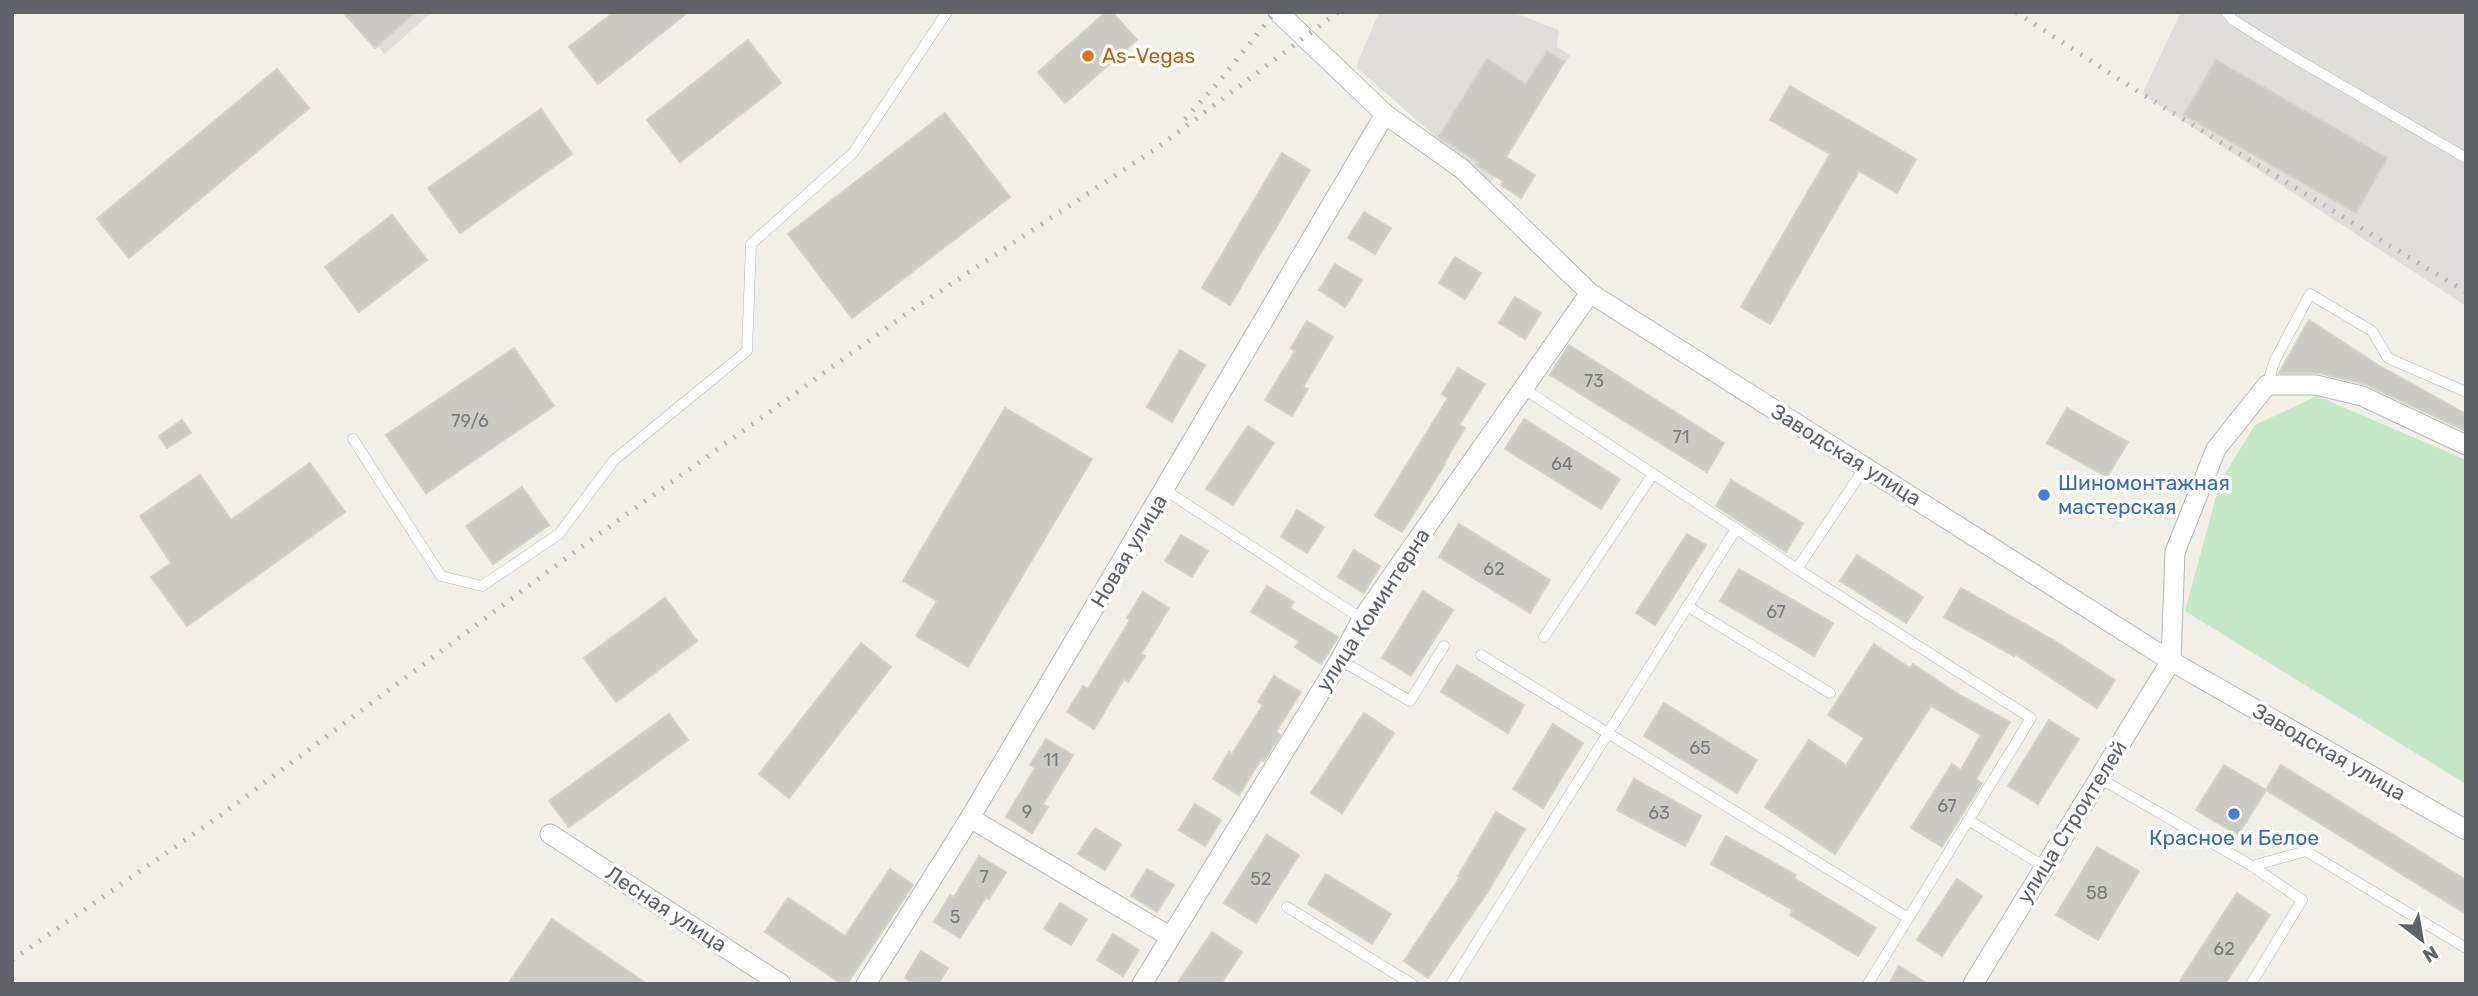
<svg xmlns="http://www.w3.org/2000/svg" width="2478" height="996" font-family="Rubik,sans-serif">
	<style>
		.industrial { fill: #e0deda }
		.green { fill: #c5e8c5 }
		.building { fill: #cccac5; stroke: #d6d1c6; stroke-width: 2 }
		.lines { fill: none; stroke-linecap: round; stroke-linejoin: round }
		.lane-casing { stroke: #b5b8bc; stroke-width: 11 }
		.street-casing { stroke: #b5b8bc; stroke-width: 21 }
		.lane { stroke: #fff; stroke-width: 10 }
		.street { stroke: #fff; stroke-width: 19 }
		.rail { stroke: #b6b7b8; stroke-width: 5; stroke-dasharray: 2 9; stroke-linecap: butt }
		.food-dot { fill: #e8710a; stroke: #fff; stroke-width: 2.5 }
		.shop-dot { fill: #3f7fe0; stroke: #fff; stroke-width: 2.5 }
		.labels { text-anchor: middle; stroke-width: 7; stroke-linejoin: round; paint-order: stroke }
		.number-label { font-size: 18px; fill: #7a7d7f }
		.food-label { font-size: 21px; fill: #c56008; stroke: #fff; text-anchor: start }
		.street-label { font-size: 21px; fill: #5f6368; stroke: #fff }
		.shop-label { font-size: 21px; fill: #366cbe; stroke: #fff; text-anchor: start }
	</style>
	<rect width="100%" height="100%" fill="#f1efe8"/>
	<!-- industrial -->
	<g class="industrial">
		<polygon points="346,12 432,12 385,54"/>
		<polygon points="1379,12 1512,12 1559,30 1557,47 1570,55 1490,184 1356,67"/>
		<polygon points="2181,12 2466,12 2466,306 2142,94"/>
	</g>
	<!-- green -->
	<polygon class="green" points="2317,396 2466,460 2466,784 2185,611 2220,482 2255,425"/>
	<!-- building -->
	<g class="building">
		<polygon points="343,12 415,12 375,48"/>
		<polygon points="614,12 688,12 598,84 569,47"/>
		<polygon points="1106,12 1112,12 1137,40 1065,103 1038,72"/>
		<polygon points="748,40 781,83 680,162 647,120"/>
		<polygon points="1547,51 1564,62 1506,157 1535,175 1521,198 1501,185 1503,181 1476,165 1478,162 1439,137 1487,59 1526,84"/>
		<polygon points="2216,60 2387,158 2356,213 2184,115"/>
		<polygon points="277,69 309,108 129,258 97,219"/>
		<polygon points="1790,86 1916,159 1897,193 1859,171 1770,324 1741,307 1830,154 1770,120"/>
		<polygon points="541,109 572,154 460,233 428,188"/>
		<polygon points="945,113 1010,197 852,318 788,234"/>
		<polygon points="1282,153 1310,170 1230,305 1202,288"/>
		<polygon points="1364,212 1391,228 1375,254 1348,238"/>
		<polygon points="392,215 427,260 359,312 325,267"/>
		<polygon points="1455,257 1481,273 1465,299 1439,283"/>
		<polygon points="1335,264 1362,280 1345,307 1319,290"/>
		<polygon points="1515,297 1541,313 1525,339 1499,323"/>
		<polygon points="2309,320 2378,365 2466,414 2466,431 2365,384 2319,373 2279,373"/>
		<polygon points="1307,321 1333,337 1303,387 1308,389 1292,416 1265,400 1295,351 1291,348"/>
		<polygon points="1569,345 1724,443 1707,472 1550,375"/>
		<polygon points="514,348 554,406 426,493 386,435"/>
		<polygon points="1180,350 1205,365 1172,422 1147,407"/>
		<polygon points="1458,368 1485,384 1459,425 1465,428 1444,463 1445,464 1402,532 1375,516 1448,398 1442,394"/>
		<polygon points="1005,408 1092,459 968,667 916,636 937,601 903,581"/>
		<polygon points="2067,408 2128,442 2107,477 2047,443"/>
		<polygon points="1524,419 1620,479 1601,509 1505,449"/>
		<polygon points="182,420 191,433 167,448 159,436"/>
		<polygon points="1248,426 1274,443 1233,505 1206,489"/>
		<polygon points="310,463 345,512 187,626 151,577 171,563 140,516 200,475 231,520"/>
		<polygon points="1731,480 1803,523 1786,552 1716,506"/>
		<polygon points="522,487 549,525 493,564 466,526"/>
		<polygon points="1297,510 1324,527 1307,553 1281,537"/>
		<polygon points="1459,524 1550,580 1530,613 1439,557"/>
		<polygon points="1687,534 1706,545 1655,625 1636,613"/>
		<polygon points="1181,535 1208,551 1192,577 1165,561"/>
		<polygon points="1354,550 1380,566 1364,593 1338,577"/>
		<polygon points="1857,555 1923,597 1906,623 1840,581"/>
		<polygon points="1739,569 1833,623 1814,656 1720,601"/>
		<polygon points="1267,586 1294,602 1290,608 1338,637 1321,664 1295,647 1299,641 1251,612"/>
		<polygon points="1961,588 2053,640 2115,680 2097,708 2015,654 2014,656 1944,617"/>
		<polygon points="1423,591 1453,610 1411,676 1382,658"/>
		<polygon points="1143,592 1169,608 1141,654 1145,656 1128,682 1124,679 1094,729 1067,712 1083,686 1088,689 1130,620 1127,618"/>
		<polygon points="665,598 697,641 616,702 584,658"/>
		<polygon points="861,643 891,667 789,798 759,774"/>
		<polygon points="1874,644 1910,668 1913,664 1961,696 2010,722 1976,779 1982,783 1942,847 1911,828 1952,764 1961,770 1981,735 1931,706 1835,854 1765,807 1809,740 1846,765 1864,738 1828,715"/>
		<polygon points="1457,665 1524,705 1508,733 1441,692"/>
		<polygon points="1274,676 1301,692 1276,732 1280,735 1264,761 1261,759 1239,795 1213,779 1229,752 1232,754 1263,705 1258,702"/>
		<polygon points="1664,703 1757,760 1737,793 1644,736"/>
		<polygon points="1364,713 1394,733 1342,813 1311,793"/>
		<polygon points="669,714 688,740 569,827 549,801"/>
		<polygon points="2049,720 2079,739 2038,804 2008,786"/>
		<polygon points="1553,724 1583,743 1543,808 1513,789"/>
		<polygon points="1046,739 1073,755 1043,804 1048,807 1032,833 1006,817 1035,768 1030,765"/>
		<polygon points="2224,765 2266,790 2238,835 2196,810"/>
		<polygon points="2281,765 2466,880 2466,914 2266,790"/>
		<polygon points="1634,779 1701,816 1685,846 1617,810"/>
		<polygon points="1195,804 1221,820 1205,846 1179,830"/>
		<polygon points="1496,812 1525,829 1487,893 1428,978 1404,961 1460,877 1458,876"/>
		<polygon points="1095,828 1121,844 1105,870 1078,854"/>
		<polygon points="1267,835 1299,855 1256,923 1224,903"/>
		<polygon points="1726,836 1796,875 1794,878 1876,928 1858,956 1790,915 1793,910 1711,864"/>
		<polygon points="2097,847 2139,871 2098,940 2056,915"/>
		<polygon points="979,856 1006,872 989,899 986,897 960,938 934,922 950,895 954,897"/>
		<polygon points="890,869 913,885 847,984 842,984 765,932 788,898 845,936"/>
		<polygon points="1147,869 1174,885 1157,912 1131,896"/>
		<polygon points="1326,874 1391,914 1372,944 1308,904"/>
		<polygon points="1957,879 1982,896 1942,956 1917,940"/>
		<polygon points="2237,893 2270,915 2225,984 2178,984"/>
		<polygon points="1060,903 1087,919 1071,945 1044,929"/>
		<polygon points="552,919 647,984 508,984"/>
		<polygon points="1212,932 1242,952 1221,984 1177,984"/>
		<polygon points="1113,934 1139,950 1123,976 1097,960"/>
		<polygon points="921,951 948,968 938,984 915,984 905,978"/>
		<polygon points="1899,966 1928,984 1889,984"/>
	</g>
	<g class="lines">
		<defs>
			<g id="lane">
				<polyline points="2226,12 2233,20 2276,47 2466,158"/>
				<polyline points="2267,385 2275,360 2310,294 2372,331 2388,358 2466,392"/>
				<polyline points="1523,388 1797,569"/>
				<polyline points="353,439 441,576 482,586 559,534 614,460 747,351 751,244 853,153 947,12"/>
				<polyline points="1865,467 1797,569 2031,718 1868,984"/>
				<polyline points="1165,490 1362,619"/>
				<polyline points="1687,606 1830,693"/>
				<polyline points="1544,637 1653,474"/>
				<polyline points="1481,655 1908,918"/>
				<polyline points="1340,660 1410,701 1444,646"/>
				<polyline points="2099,778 2252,866 2306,851 2466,948"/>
				<polyline points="1968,820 2045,867"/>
				<polyline points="1287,907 1412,984"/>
				<polyline points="1451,984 1736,529"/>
				<polyline points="2251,984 2302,900 2252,866"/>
			</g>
			<g id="street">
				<polyline points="1278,12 1385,114 1462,169 1590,293 2171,661 2466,830"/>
				<polyline points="970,818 1169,936"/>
				<polyline points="550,834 781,984"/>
				<polyline points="866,984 970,818 1385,114"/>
				<polyline points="1142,984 1340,660 1362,619 1590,293"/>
				<polyline points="1973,984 2171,661 2175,552 2216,449 2267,385 2316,385 2362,396 2466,445"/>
			</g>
		</defs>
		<!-- lane casing -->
		<use href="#lane" class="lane-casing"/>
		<!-- street casing -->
		<use href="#street" class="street-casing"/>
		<!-- lane -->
		<use href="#lane" class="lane"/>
		<!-- street -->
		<use href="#street" class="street"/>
		<!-- rail -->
		<g class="rail">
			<polyline points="2016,12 2142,94 2466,292"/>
			<polyline points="1185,119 1217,84 1275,12"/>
			<polyline points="12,960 221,815 577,550 913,309 1157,148 1338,12"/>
		</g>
	</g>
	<!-- markers -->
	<circle class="food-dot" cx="1088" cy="56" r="7"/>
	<g class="shop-dot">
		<circle cx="2044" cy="495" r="7"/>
		<circle cx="2234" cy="814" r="7"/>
	</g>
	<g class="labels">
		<!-- number labels -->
		<g class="number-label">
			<text x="1594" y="387">73</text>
			<text x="470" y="427">79/6</text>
			<text x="1681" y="443">71</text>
			<text x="1562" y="470">64</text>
			<text x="1494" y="575">62</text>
			<text x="1776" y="618">67</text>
			<text x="1700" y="754">65</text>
			<text x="1051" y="766">11</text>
			<text x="1947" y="812">67</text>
			<text x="1027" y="818">9</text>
			<text x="1659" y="819">63</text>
			<text x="984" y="883">7</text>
			<text x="1261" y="885">52</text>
			<text x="2097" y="899">58</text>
			<text x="955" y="923">5</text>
			<text x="2224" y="955">62</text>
		</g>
		<!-- food labels -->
		<g class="food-label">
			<text x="1102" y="63">As-Vegas</text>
		</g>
		<!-- street labels -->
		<g class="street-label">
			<text transform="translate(1846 455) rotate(32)" y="7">Заводская улица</text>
			<text transform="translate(1129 551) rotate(-59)" y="7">Новая улица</text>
			<text transform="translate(1373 610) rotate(-57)" y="7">улица Коминтерна</text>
			<text transform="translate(2329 752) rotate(30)" y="7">Заводская улица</text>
			<text transform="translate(2072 822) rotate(-58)" y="7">улица Строителей</text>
			<text transform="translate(666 909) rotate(33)" y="7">Лесная улица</text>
		</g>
		<!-- shop labels -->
		<g class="shop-label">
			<text x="2058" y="490">Шиномонтажная<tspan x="2058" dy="24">мастерская</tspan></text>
			<text x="2234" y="845" text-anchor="middle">Красное и Белое</text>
		</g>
	</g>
	<!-- border -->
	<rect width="2478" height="996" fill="none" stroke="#5f6368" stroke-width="28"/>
	<!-- north arrow -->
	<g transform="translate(2422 940) rotate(149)" stroke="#ffffff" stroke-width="5" paint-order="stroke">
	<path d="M0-5L12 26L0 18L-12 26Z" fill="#5f6368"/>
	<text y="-10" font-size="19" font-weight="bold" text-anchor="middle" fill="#5f6368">N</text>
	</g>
</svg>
